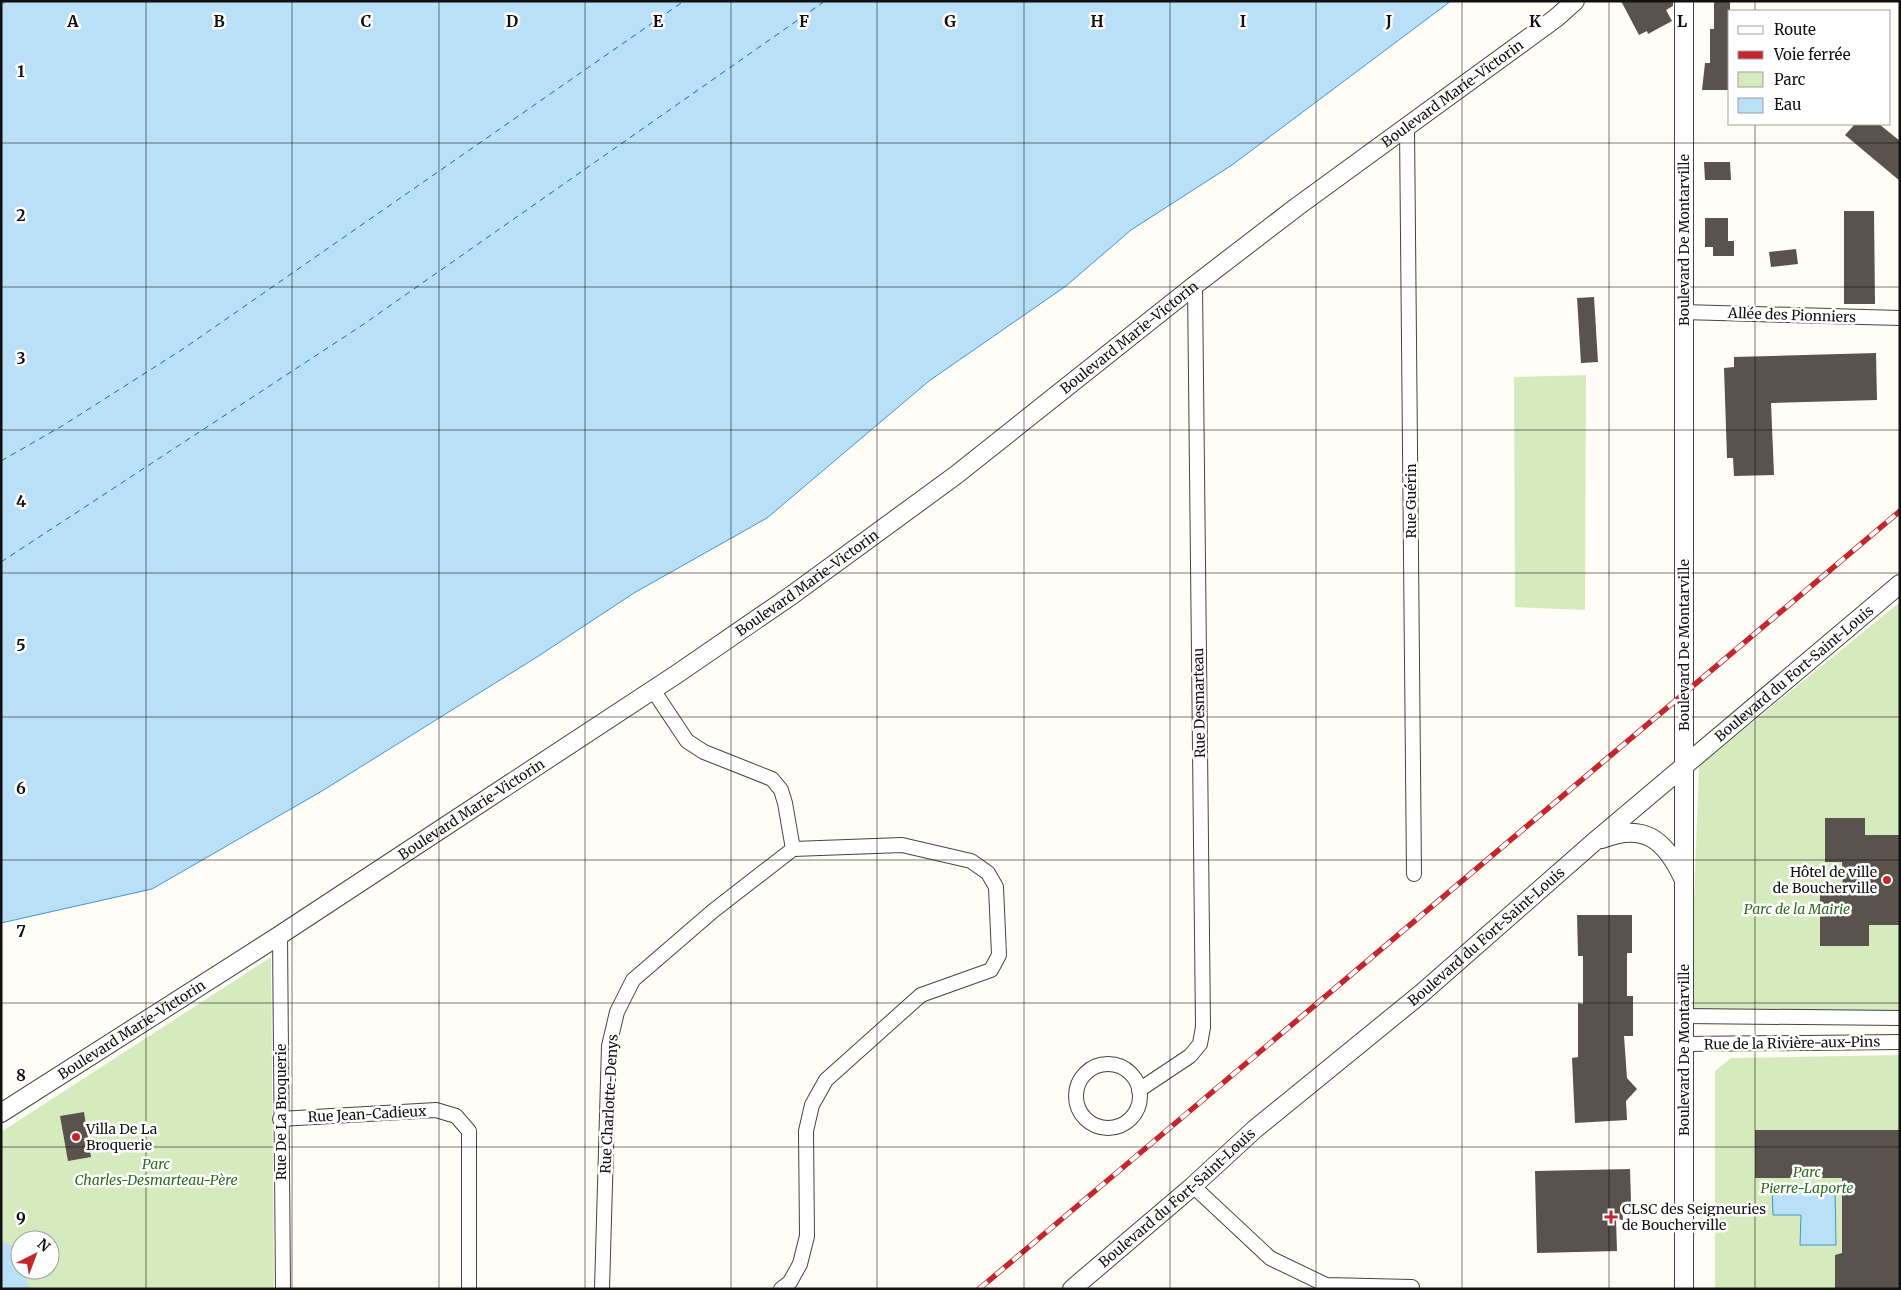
<svg xmlns="http://www.w3.org/2000/svg" width="1901" height="1290" font-family="Merriweather,serif">
	<style>
		.green { fill: #d5ebbd; fill-rule: evenodd }
		.water { fill: #b9e0f7; stroke: #3f96cf }
		.lines { fill: none; stroke-linecap: round; stroke-linejoin: round }
		.river { stroke: #b9e0f7; stroke-width: 30 }
		.ferry { stroke: #1768a6; stroke-width: 1; stroke-dasharray: 6 5; stroke-linecap: butt }
		.building { fill: #5a524d }
		.minor-casing { stroke: #444; stroke-width: 16 }
		.tertiary-casing { stroke: #444; stroke-width: 20 }
		.minor { stroke: #fff; stroke-width: 14 }
		.tertiary { stroke: #fff; stroke-width: 18 }
		.rail-casing { stroke: #c4262e; stroke-width: 5.5 }
		.rail { stroke: #fff; stroke-width: 4; stroke-dasharray: 11; stroke-linecap: butt }
		.grid { fill: none; stroke: #111; stroke-width: 1; stroke-opacity: 0.55 }
		.poi-dot { fill: #c4262e; stroke: #fff; stroke-width: 2 }
		.labels { text-anchor: middle; stroke-width: 5; stroke-linejoin: round; paint-order: stroke }
		.street-label { font-size: 14px; fill: #111; stroke: #fff }
		.poi-label { font-size: 14px; fill: #111; stroke: #fff; text-anchor: start }
		.park-label { font-size: 14px; font-style: italic; fill: #2f6b1f; stroke: #fff }
		.grid-label { font-size: 16px; text-anchor: middle; font-weight: bold; fill: #111; stroke: #fff; stroke-width: 5; stroke-linejoin: round; paint-order: stroke }
	</style>
	<rect width="100%" height="100%" fill="#fffdf5"/>
	<!-- green -->
	<g class="green">
		<polygon points="1586,375 1585,610 1515,607 1514,377"/>
		<polygon points="1900,602 1900,1018 1690,1009 1699,766"/>
		<path d="M271,957l3,332h-273v-157zM20,1240h30v30h-30z"/>
		<polygon points="1900,1055 1900,1289 1715,1289 1715,1071 1731,1058"/>
	</g>
	<!-- water -->
	<g class="water">
		<polygon points="7,1 1451,1 1232,165 1131,230 1066,286 929,381 767,518 634,593 537,657 322,791 152,889 1,923 1,5"/>
		<polygon points="1835,1188 1836,1245 1800,1245 1801,1215 1773,1215 1772,1189"/>
	</g>
	<g class="lines">
		<!-- river -->
		<polyline class="river" points="1,1257 14,1289"/>
		<!-- ferry -->
		<g class="ferry">
			<polyline points="1,461 62,426 183,349 684,1"/>
			<polyline points="1,562 361,326 825,1"/>
		</g>
	</g>
	<!-- building -->
	<g class="building">
		<polygon points="1621,1 1673,1 1673,6 1666,10 1672,21 1648,34 1647,31 1639,35"/>
		<polygon points="1714,1 1730,1 1730,90 1702,90 1705,63 1710,63 1710,29 1714,29"/>
		<polygon points="1855,124 1879,124 1900,141 1900,181 1845,135"/>
		<polygon points="1704,162 1730,162 1731,180 1705,180"/>
		<polygon points="1844,211 1874,211 1875,304 1844,304"/>
		<polygon points="1705,218 1728,218 1728,241 1734,241 1734,256 1713,256 1713,247 1705,247"/>
		<polygon points="1796,249 1798,264 1771,267 1769,252"/>
		<polygon points="1594,297 1598,362 1581,363 1577,298"/>
		<polygon points="1876,353 1877,400 1771,403 1774,475 1734,476 1733,458 1727,458 1724,368 1734,367 1734,357"/>
		<polygon points="1825,818 1865,818 1865,835 1900,835 1900,925 1869,925 1869,946 1820,946 1820,895 1843,895 1842,862 1825,862"/>
		<polygon points="1577,915 1632,915 1632,953 1627,953 1627,996 1633,996 1633,1036 1624,1036 1627,1078 1637,1089 1626,1101 1627,1120 1575,1123 1572,1058 1578,1057 1578,1003 1583,1004 1583,956 1578,956"/>
		<polygon points="84,1112 91,1157 68,1161 60,1116"/>
		<polygon points="1755,1130 1900,1130 1900,1289 1835,1289 1835,1255 1842,1253 1842,1178 1755,1178"/>
		<polygon points="1630,1169 1631,1202 1622,1203 1623,1220 1616,1219 1617,1251 1537,1253 1535,1171"/>
	</g>
	<g class="lines">
		<defs>
			<g id="minor">
				<polyline points="1407,128 1414,874"/>
				<polyline points="1683,312 1900,318"/>
				<polyline points="653,690 687,741 704,752 772,779 781,790 785,803 793,849"/>
				<polyline points="280,935 283,1289"/>
				<polyline points="1684,1016 1900,1018"/>
				<polyline points="1684,1044 1900,1042"/>
				<circle cx="1108" cy="1096" r="32"/>
				<polyline points="1139,1090 1190,1056 1200,1044 1203,1027 1195,285"/>
				<polyline points="280,1119 436,1110 456,1116 469,1131 469,1289"/>
				<polyline points="1193,1186 1270,1258 1326,1285 1412,1287"/>
				<polyline points="602,1289 609,1046 617,1012 633,980 713,911 793,849 902,845 971,861 988,873 996,887 999,955 991,970 921,995 826,1080 812,1105 806,1131 807,1236 800,1264 790,1282 781,1289"/>
			</g>
			<g id="tertiary">
				<polyline points="1684,1 1684,1289"/>
				<path d="M1602,839c42,-17 63,1 81,39"/>
				<path id="s1" d="M1,1113l279,-178 397,-261 115,-79 164,-120 239,-190 103,-79 258,-188 19,-17"/>
				<path id="s2" d="M1072,1289l121,-103 62,-57 167,-136 172,-151 306,-258"/>
			</g>
		</defs>
		<!-- minor casing -->
		<use href="#minor" class="minor-casing"/>
		<!-- tertiary casing -->
		<use href="#tertiary" class="tertiary-casing"/>
		<!-- minor -->
		<use href="#minor" class="minor"/>
		<!-- tertiary -->
		<use href="#tertiary" class="tertiary"/>
		<defs>
			<polyline id="rail" points="979,1289 1900,511"/>
		</defs>
		<!-- rail casing -->
		<use href="#rail" class="rail-casing"/>
		<!-- rail -->
		<use href="#rail" class="rail"/>
	</g>
	<!-- grid -->
	<path class="grid" d="M146,1v1288M292,1v1288M439,1v1288M585,1v1288M731,1v1288M877,1v1288M1024,1v1288M1170,1v1288M1316,1v1288M1462,1v1288M1609,1v1288M1755,1v10M1755,124v1165M1,143h1899M1,287h1899M1,430h1899M1,573h1899M1,717h1899M1,860h1899M1,1003h1899M1,1147h1899"/>
	<!-- markers -->
	<g class="poi-dot">
		<circle cx="1887" cy="880" r="5"/>
		<circle cx="76" cy="1137" r="5"/>
		<path d="M1608.5 1209.5h5v5h5v5h-5v5h-5v-5h-5v-5h5z"/>
	</g>
	<g class="labels">
		<!-- street labels -->
		<g class="street-label">
			<text dy="5" stroke="none"><textPath href="#s1" startOffset="1775">Boulevard Marie-Victorin</textPath></text>
			<text transform="translate(1684 240) rotate(-90)" y="5">Boulevard De Montarville</text>
			<text transform="translate(1792 315) rotate(2)" y="5">Allée des Pionniers</text>
			<text dy="5" stroke="none"><textPath href="#s1" startOffset="1370">Boulevard Marie-Victorin</textPath></text>
			<text transform="translate(1411 501) rotate(-90)" y="5">Rue Guérin</text>
			<text dy="5" stroke="none"><textPath href="#s1" startOffset="965">Boulevard Marie-Victorin</textPath></text>
			<text transform="translate(1684 645) rotate(-90)" y="5">Boulevard De Montarville</text>
			<text dy="5" stroke="none"><textPath href="#s2" startOffset="949">Boulevard du Fort-Saint-Louis</textPath></text>
			<text transform="translate(1199 703) rotate(-91)" y="5">Rue Desmarteau</text>
			<text dy="5" stroke="none"><textPath href="#s1" startOffset="560">Boulevard Marie-Victorin</textPath></text>
			<text dy="5" stroke="none"><textPath href="#s2" startOffset="544">Boulevard du Fort-Saint-Louis</textPath></text>
			<text dy="5" stroke="none"><textPath href="#s1" startOffset="155">Boulevard Marie-Victorin</textPath></text>
			<text transform="translate(1792 1043) rotate(-1)" y="5">Rue de la Rivière-aux-Pins</text>
			<text transform="translate(1684 1050) rotate(-90)" y="5">Boulevard De Montarville</text>
			<text transform="translate(609 1104) rotate(-87)" y="5">Rue Charlotte-Denys</text>
			<text transform="translate(281 1112) rotate(-90)" y="5">Rue De La Broquerie</text>
			<text transform="translate(367 1114) rotate(-3)" y="5">Rue Jean-Cadieux</text>
			<text dy="5" stroke="none"><textPath href="#s2" startOffset="139">Boulevard du Fort-Saint-Louis</textPath></text>
		</g>
		<!-- poi labels -->
		<g class="poi-label">
			<text x="1877" y="877" text-anchor="end">Hôtel de ville<tspan x="1877" dy="16">de Boucherville</tspan></text>
			<text x="86" y="1134">Villa De La<tspan x="86" dy="16">Broquerie</tspan></text>
			<text x="1622" y="1214">CLSC des Seigneuries<tspan x="1622" dy="16">de Boucherville</tspan></text>
		</g>
		<!-- park labels -->
		<g class="park-label">
			<text x="1797" y="914">Parc de la Mairie</text>
			<text x="156" y="1169">Parc<tspan x="156" dy="16">Charles-Desmarteau-Père</tspan></text>
			<text x="1807" y="1177">Parc<tspan x="1807" dy="16">Pierre-Laporte</tspan></text>
		</g>
	</g>
	<g class="grid-label">
		<text x="73" y="27">A</text>
		<text x="219" y="27">B</text>
		<text x="366" y="27">C</text>
		<text x="512" y="27">D</text>
		<text x="658" y="27">E</text>
		<text x="804" y="27">F</text>
		<text x="950" y="27">G</text>
		<text x="1097" y="27">H</text>
		<text x="1243" y="27">I</text>
		<text x="1389" y="27">J</text>
		<text x="1535" y="27">K</text>
		<text x="1682" y="27">L</text>
		<text x="21" y="77">1</text>
		<text x="21" y="221">2</text>
		<text x="21" y="364">3</text>
		<text x="21" y="507">4</text>
		<text x="21" y="651">5</text>
		<text x="21" y="794">6</text>
		<text x="21" y="937">7</text>
		<text x="21" y="1081">8</text>
		<text x="21" y="1224">9</text>
	</g>
	<!-- border -->
	<rect width="1901" height="1290" fill="none" stroke="#111111" stroke-width="5"/>
	<!-- legend -->
	<rect x="1728" y="10" width="162" height="115" fill="#ffffff" stroke="#a0a0a0"/>
	<rect x="1738" y="26" width="25" height="8" fill="#ffffff" stroke="#a0a0a0"/>
	<text x="1774" y="35" font-size="15" fill="#111111">Route</text>
	<rect x="1738" y="51" width="25" height="8" fill="#c4262e" stroke="#a0a0a0"/>
	<text x="1774" y="60" font-size="15" fill="#111111">Voie ferrée</text>
	<rect x="1738" y="72" width="25" height="15" fill="#d5ebbd" stroke="#a0a0a0"/>
	<text x="1774" y="85" font-size="15" fill="#111111">Parc</text>
	<rect x="1738" y="98" width="25" height="15" fill="#b9e0f7" stroke="#a0a0a0"/>
	<text x="1774" y="110" font-size="15" fill="#111111">Eau</text>
	<!-- north arrow -->
	<g transform="translate(35 1255) rotate(42)"><circle r="24" fill="#ffffff" stroke="#a0a0a0"/>
	<path d="M0-4L9 19L0 12L-9 19Z" fill="#c4262e"/>
	<text y="-8" font-size="14" font-weight="bold" text-anchor="middle" fill="#111111">N</text>
	</g>
</svg>
